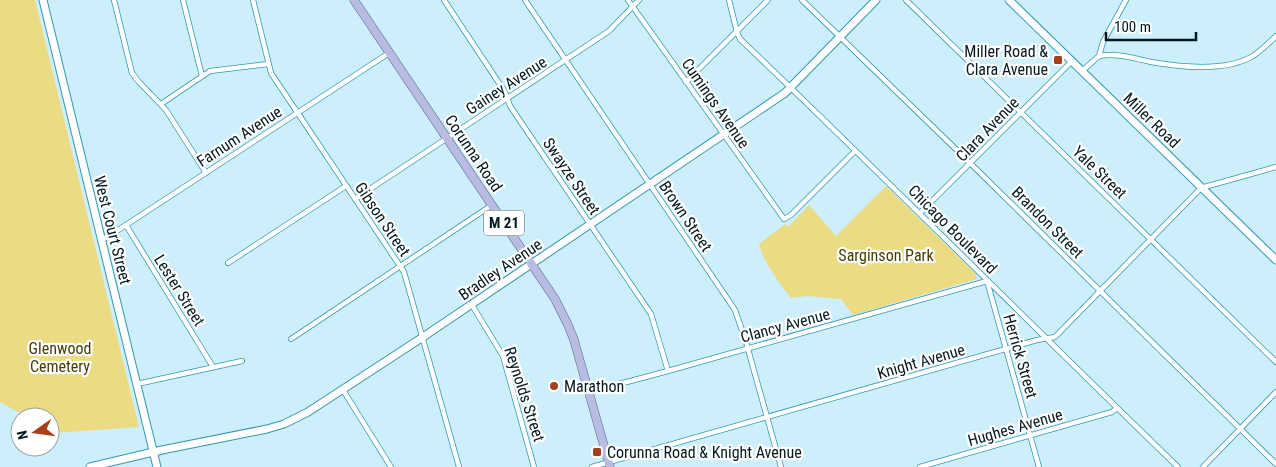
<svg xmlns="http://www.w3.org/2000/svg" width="1276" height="467" font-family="'Roboto Condensed',sans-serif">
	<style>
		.green { fill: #ebdb82 }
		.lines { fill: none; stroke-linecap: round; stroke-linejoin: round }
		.street-casing { stroke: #3197b2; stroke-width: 6 }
		.secondary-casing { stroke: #3197b2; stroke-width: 9 }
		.primary-casing { stroke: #586592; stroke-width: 9 }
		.street { stroke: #fff; stroke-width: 4.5 }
		.secondary { stroke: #fff; stroke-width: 7 }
		.primary { stroke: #b8bbe2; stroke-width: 8 }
		.poi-dot { fill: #a8411b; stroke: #fff; stroke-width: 2 }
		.labels { text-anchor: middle; stroke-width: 4.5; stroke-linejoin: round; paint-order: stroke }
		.shield { fill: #fff; stroke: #4c5d63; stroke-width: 1 }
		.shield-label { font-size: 15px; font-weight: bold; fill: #001820 }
		.poi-label { font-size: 16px; fill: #001820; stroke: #fff; text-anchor: start }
		.street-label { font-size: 16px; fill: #001820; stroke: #fff }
		.park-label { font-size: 16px; fill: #453c00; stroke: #fff }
	</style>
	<rect width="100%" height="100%" fill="#cceffb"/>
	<!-- green -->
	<g class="green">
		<polygon points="0,0 35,0 139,427 54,433 50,431 50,417 27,417 0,402"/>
		<path d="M886,186l90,88 1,5 -124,36 -12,-16 -34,-3 -16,2c-12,-16 -27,-34 -32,-54l26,-20 3,3 21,-22 27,31z"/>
	</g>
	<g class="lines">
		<defs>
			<g id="street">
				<polyline points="114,0 132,73 139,82 166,110 206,173"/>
				<polyline points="183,0 202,76"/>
				<polyline points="253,0 271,73 404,272 459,467"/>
				<polyline points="444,0 505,92 510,106 651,314 668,371"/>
				<polyline points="525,0 735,310 746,342 781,467"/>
				<polyline points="628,0 784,219 791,215 855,151"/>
				<path d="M729,0l8,32 3,7c148,141 291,286 438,428"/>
				<polyline points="802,0 966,159 1276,464"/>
				<polyline points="906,0 1276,362"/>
				<path d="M1099,56c17,-3 35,2 52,6 29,5 75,10 102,-6 9,-6 16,-13 23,-20"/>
				<polyline points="1082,71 1099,56 1103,42 1126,0"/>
				<polyline points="686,82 768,0"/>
				<polyline points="161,104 210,71 268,64"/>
				<polyline points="355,199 609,31 639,0"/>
				<polyline points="920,213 1072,61"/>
				<polyline points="126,225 213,367"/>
				<polyline points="102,240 126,225 389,53"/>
				<polyline points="228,263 346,186"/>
				<polyline points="472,305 503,356 534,467"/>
				<polyline points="291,339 492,205"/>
				<polyline points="137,384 242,361"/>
				<polyline points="343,390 391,467"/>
				<polyline points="589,392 668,371 987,281 1039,467"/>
				<polyline points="592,467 1037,340 1055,337 1201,188 1276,167"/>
				<polyline points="920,467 1112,412 1117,408"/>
				<polyline points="1203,467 1276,392"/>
			</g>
			<g id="secondary">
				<polyline points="43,0 157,467"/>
				<polyline points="1009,0 1276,260"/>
				<polyline points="90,467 162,450 267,429 284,424 308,412 423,337 785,93 876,0"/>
			</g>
			<polyline id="primary" points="354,0 555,299 568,325 574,340 610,467"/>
		</defs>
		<!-- street casing -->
		<use href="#street" class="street-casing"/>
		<!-- secondary casing -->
		<use href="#secondary" class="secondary-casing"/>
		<!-- primary casing -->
		<use href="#primary" class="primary-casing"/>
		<!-- street -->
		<use href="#street" class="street"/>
		<!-- secondary -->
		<use href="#secondary" class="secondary"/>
		<!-- primary -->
		<use href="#primary" class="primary"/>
	</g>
	<!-- markers -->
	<g class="poi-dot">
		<rect x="1053" y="55" width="10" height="10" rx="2.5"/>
		<circle cx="554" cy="386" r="5"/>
		<rect x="592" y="447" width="10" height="10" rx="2.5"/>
	</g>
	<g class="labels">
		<!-- shield labels -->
		<rect class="shield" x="484" y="210.5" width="40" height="25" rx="4"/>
		<g class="shield-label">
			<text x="504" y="228">M 21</text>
		</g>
		<!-- poi labels -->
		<g class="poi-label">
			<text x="1048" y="57" text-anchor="end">Miller Road &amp;<tspan x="1048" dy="18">Clara Avenue</tspan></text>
			<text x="564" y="392">Marathon</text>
			<text x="607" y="458">Corunna Road &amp; Knight Avenue</text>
		</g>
		<!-- street labels -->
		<g class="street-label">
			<text transform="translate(506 85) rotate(-33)" y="6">Gainey Avenue</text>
			<text transform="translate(716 103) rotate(55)" y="6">Cumings Avenue</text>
			<text transform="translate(1152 120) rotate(44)" y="6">Miller Road</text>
			<text transform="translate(987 129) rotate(-46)" y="6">Clara Avenue</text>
			<text transform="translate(239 136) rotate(-33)" y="6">Farnum Avenue</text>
			<text transform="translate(474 153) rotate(56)" y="6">Corunna Road</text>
			<text transform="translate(1100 172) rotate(44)" y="6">Yale Street</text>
			<text transform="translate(572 176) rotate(56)" y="6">Swayze Street</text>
			<text transform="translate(686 216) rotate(56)" y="6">Brown Street</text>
			<text transform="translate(383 219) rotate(56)" y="6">Gibson Street</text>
			<text transform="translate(1048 222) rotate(45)" y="6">Brandon Street</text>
			<text transform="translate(953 229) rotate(45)" y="6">Chicago Boulevard</text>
			<text transform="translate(113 230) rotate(76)" y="6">West Court Street</text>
			<text transform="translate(500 269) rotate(-34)" y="6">Bradley Avenue</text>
			<text transform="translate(180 290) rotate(58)" y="6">Lester Street</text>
			<text transform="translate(785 325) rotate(-15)" y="6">Clancy Avenue</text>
			<text transform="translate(1021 356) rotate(74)" y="6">Herrick Street</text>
			<text transform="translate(921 361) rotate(-16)" y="6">Knight Avenue</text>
			<text transform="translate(525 394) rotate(72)" y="6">Reynolds Street</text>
			<text transform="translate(1015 427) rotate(-16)" y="6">Hughes Avenue</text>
		</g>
		<!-- park labels -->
		<g class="park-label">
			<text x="886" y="261">Sarginson Park</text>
			<text x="60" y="354">Glenwood<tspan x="60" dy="18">Cemetery</tspan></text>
		</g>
	</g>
	<!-- north arrow -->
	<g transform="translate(35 432) rotate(256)"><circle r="24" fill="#ffffff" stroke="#99a3a6"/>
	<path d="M0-4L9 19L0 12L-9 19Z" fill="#a8411b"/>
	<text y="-8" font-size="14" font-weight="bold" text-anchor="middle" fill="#001820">N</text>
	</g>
	<!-- scale -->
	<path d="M1106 32v8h90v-8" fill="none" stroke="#001820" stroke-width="2.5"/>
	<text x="1114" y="32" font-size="15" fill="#001820" stroke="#ffffff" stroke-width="4" paint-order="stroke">100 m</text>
</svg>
